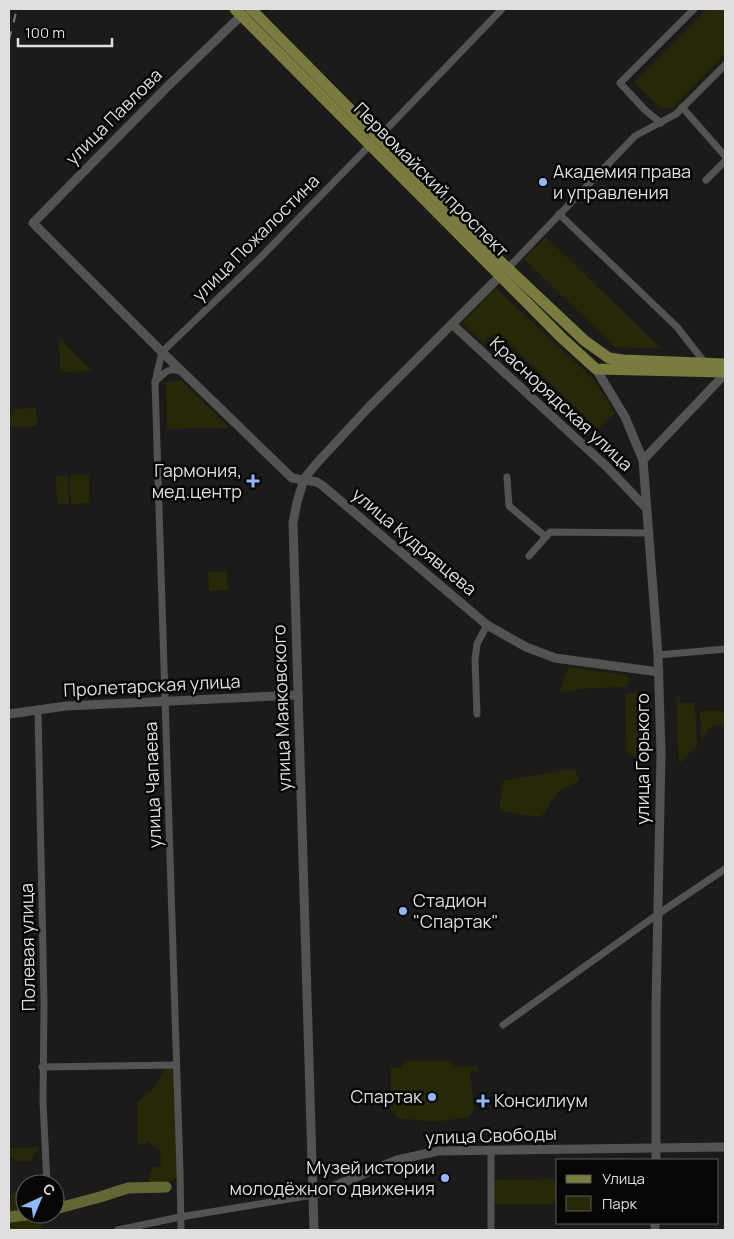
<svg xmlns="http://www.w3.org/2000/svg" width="734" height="1239" font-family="Manrope,sans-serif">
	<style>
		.green { fill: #262808 }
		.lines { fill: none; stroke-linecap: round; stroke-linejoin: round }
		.river { stroke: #636734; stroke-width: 11 }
		.minor { stroke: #535351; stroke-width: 7 }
		.tertiary { stroke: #535351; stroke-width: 9 }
		.primary { stroke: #797c3e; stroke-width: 11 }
		.rail { stroke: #787876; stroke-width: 2; stroke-dasharray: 9 9; stroke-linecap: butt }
		.poi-dot { fill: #92b7fd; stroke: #060605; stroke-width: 2 }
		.labels { text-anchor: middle; stroke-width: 5; stroke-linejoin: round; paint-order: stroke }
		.street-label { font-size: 18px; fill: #dfdfdd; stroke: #060605 }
		.poi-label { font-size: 18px; fill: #dfdfdd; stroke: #060605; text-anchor: start }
	</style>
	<rect width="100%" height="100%" fill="#1b1b19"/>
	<!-- green -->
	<g class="green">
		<polygon points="707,9 725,9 725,53 674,107 662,109 634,82"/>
		<polygon points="546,237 662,349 615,347 524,259"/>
		<polygon points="496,288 594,380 615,413 598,429 502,337 497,334 488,337 484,344 462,323"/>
		<polygon points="59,338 92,371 60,372"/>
		<polygon points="181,380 230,428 167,429 166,383"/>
		<polygon points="36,408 37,426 9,427 9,414 13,414 13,409"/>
		<polygon points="68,475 69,504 57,504 56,476"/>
		<polygon points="70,475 89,475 90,503 71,504"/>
		<polygon points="227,571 228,590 209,591 208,572"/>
		<polygon points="569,667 629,676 627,687 591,688 562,692 560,690"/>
		<polygon points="638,692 637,752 638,759 626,751 625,694"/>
		<polygon points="676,697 680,697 681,703 695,703 697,745 679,764"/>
		<path d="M719,710l6,2v14c-14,-3 -19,4 -24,16l-1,-30z"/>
		<polygon points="563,770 575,770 580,780 557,793 541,817 499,811 503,781"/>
		<polygon points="403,1061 452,1061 454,1067 478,1066 478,1071 470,1071 474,1110 469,1117 435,1122 398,1118 391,1110 391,1068 403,1068"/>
		<polygon points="175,1067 178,1177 166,1184 151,1185 149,1181 150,1173 153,1167 158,1167 161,1163 160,1150 148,1142 143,1145 137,1144 137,1103 155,1087 166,1068"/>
		<polygon points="36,1147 39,1148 30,1161 20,1162 9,1157 9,1148"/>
		<polygon points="558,1179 558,1204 494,1204 494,1180"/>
		<polygon points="25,1189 25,1214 42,1214 42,1230 9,1230 9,1194"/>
	</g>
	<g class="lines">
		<!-- river -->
		<g class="river">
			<polyline points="55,1209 100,1197 128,1188 166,1187"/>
			<polyline points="9,1217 35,1214"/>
		</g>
		<!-- minor -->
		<g class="minor">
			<polyline points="682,107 725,156"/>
			<polyline points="661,123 645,110 620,83 694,9"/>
			<polyline points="379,137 502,9"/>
			<polyline points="706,180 725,161"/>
			<polyline points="559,214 677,327 705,363"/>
			<polyline points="508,268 635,136 676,114 725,65"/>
			<path d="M155,382c9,-9 14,-16 27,-10"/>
			<polyline points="507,477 509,506 546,537"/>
			<polyline points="529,556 550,532 649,533"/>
			<polyline points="658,655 725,649"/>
			<polyline points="38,710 44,1004 43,1102 47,1184"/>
			<polyline points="477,714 475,660 477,644 487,625"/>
			<polyline points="503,1025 658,914 725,869"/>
			<polyline points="42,1067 176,1065"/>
			<polyline points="491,1150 491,1230"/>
			<polyline points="118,1230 180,1217 313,1195"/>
			<polyline points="181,1230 180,1172 155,382 162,352 261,257 371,144"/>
		</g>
		<!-- tertiary -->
		<g class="tertiary">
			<polyline points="246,11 168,86 33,223 162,352 292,478 317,482 323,486 487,625 526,647 555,658 659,672"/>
			<polyline points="453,325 608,468 647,509"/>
			<polyline points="596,369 625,417 643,460 658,655 661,753 656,1008 656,1160"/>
			<polyline points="643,460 725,374"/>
			<polyline points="9,714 66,706 298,695"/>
			<polyline points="313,1195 397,1160 438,1151 725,1147"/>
			<polyline points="314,1230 293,523 297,502 304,479 316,464 369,407 504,272"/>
			<polyline points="655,1230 655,1223"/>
		</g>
		<!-- primary -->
		<g class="primary">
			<polyline points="235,9 562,338 596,369 725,372"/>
			<polyline points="251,9 501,262 585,341 609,358 623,360 725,364"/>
		</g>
		<!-- rail -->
		<polyline class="rail" points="9,40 17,9"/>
	</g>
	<!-- markers -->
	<g class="poi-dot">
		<circle cx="543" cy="182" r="5"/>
		<path d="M250.5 473.5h5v5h5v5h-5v5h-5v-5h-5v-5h5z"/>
		<circle cx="403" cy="911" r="5"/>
		<circle cx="432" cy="1097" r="5"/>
		<path d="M480.5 1093.5h5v5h5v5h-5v5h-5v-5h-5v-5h5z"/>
		<circle cx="445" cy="1178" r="5"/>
	</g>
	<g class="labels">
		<!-- street labels -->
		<g class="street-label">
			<text transform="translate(114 117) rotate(-45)" y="6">улица Павлова</text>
			<text transform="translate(431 180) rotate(45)" y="6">Первомайский проспект</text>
			<text transform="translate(256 238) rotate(-45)" y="6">улица Пожалостина</text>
			<text transform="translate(561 404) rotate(43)" y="6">Краснорядская улица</text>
			<text transform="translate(414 542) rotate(40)" y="6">улица Кудрявцева</text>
			<text transform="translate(152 686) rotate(-3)" y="6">Пролетарская улица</text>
			<text transform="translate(282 708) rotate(-92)" y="6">улица Маяковского</text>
			<text transform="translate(643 759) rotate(-90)" y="6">улица Горького</text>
			<text transform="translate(153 785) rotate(-92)" y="6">улица Чапаева</text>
			<text transform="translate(28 947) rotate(-91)" y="6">Полевая улица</text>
			<text transform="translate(491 1136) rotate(-2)" y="6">улица Свободы</text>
		</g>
		<!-- poi labels -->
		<g class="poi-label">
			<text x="553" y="178">Академия права<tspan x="553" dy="21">и управления</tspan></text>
			<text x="242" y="477" text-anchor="end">Гармония,<tspan x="242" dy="21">мед.центр</tspan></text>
			<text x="413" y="907">Стадион<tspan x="413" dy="21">"Спартак"</tspan></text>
			<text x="422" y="1103" text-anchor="end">Спартак</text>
			<text x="494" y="1107">Консилиум</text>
			<text x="435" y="1174" text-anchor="end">Музей истории<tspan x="435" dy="21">молодёжного движения</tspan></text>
		</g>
	</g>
	<!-- border -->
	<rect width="734" height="1239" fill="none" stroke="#dfdfdd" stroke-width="20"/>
	<!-- legend -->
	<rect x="556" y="1159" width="162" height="65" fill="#060605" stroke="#5d5d5b"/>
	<rect x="566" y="1175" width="25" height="8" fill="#797c3e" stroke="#5d5d5b"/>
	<text x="602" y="1184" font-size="15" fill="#dfdfdd">Улица</text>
	<rect x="566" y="1196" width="25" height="15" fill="#262808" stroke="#5d5d5b"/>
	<text x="602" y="1209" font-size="15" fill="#dfdfdd">Парк</text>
	<!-- north arrow -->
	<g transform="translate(40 1199) rotate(44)"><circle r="24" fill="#060605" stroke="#5d5d5b"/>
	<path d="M0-4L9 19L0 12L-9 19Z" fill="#92b7fd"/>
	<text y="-8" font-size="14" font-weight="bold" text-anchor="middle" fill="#dfdfdd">С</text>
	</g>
	<!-- scale -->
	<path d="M18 38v8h94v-8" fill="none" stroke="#dfdfdd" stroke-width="2.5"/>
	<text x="25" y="38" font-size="15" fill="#dfdfdd" stroke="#060605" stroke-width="4" paint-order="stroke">100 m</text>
</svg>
